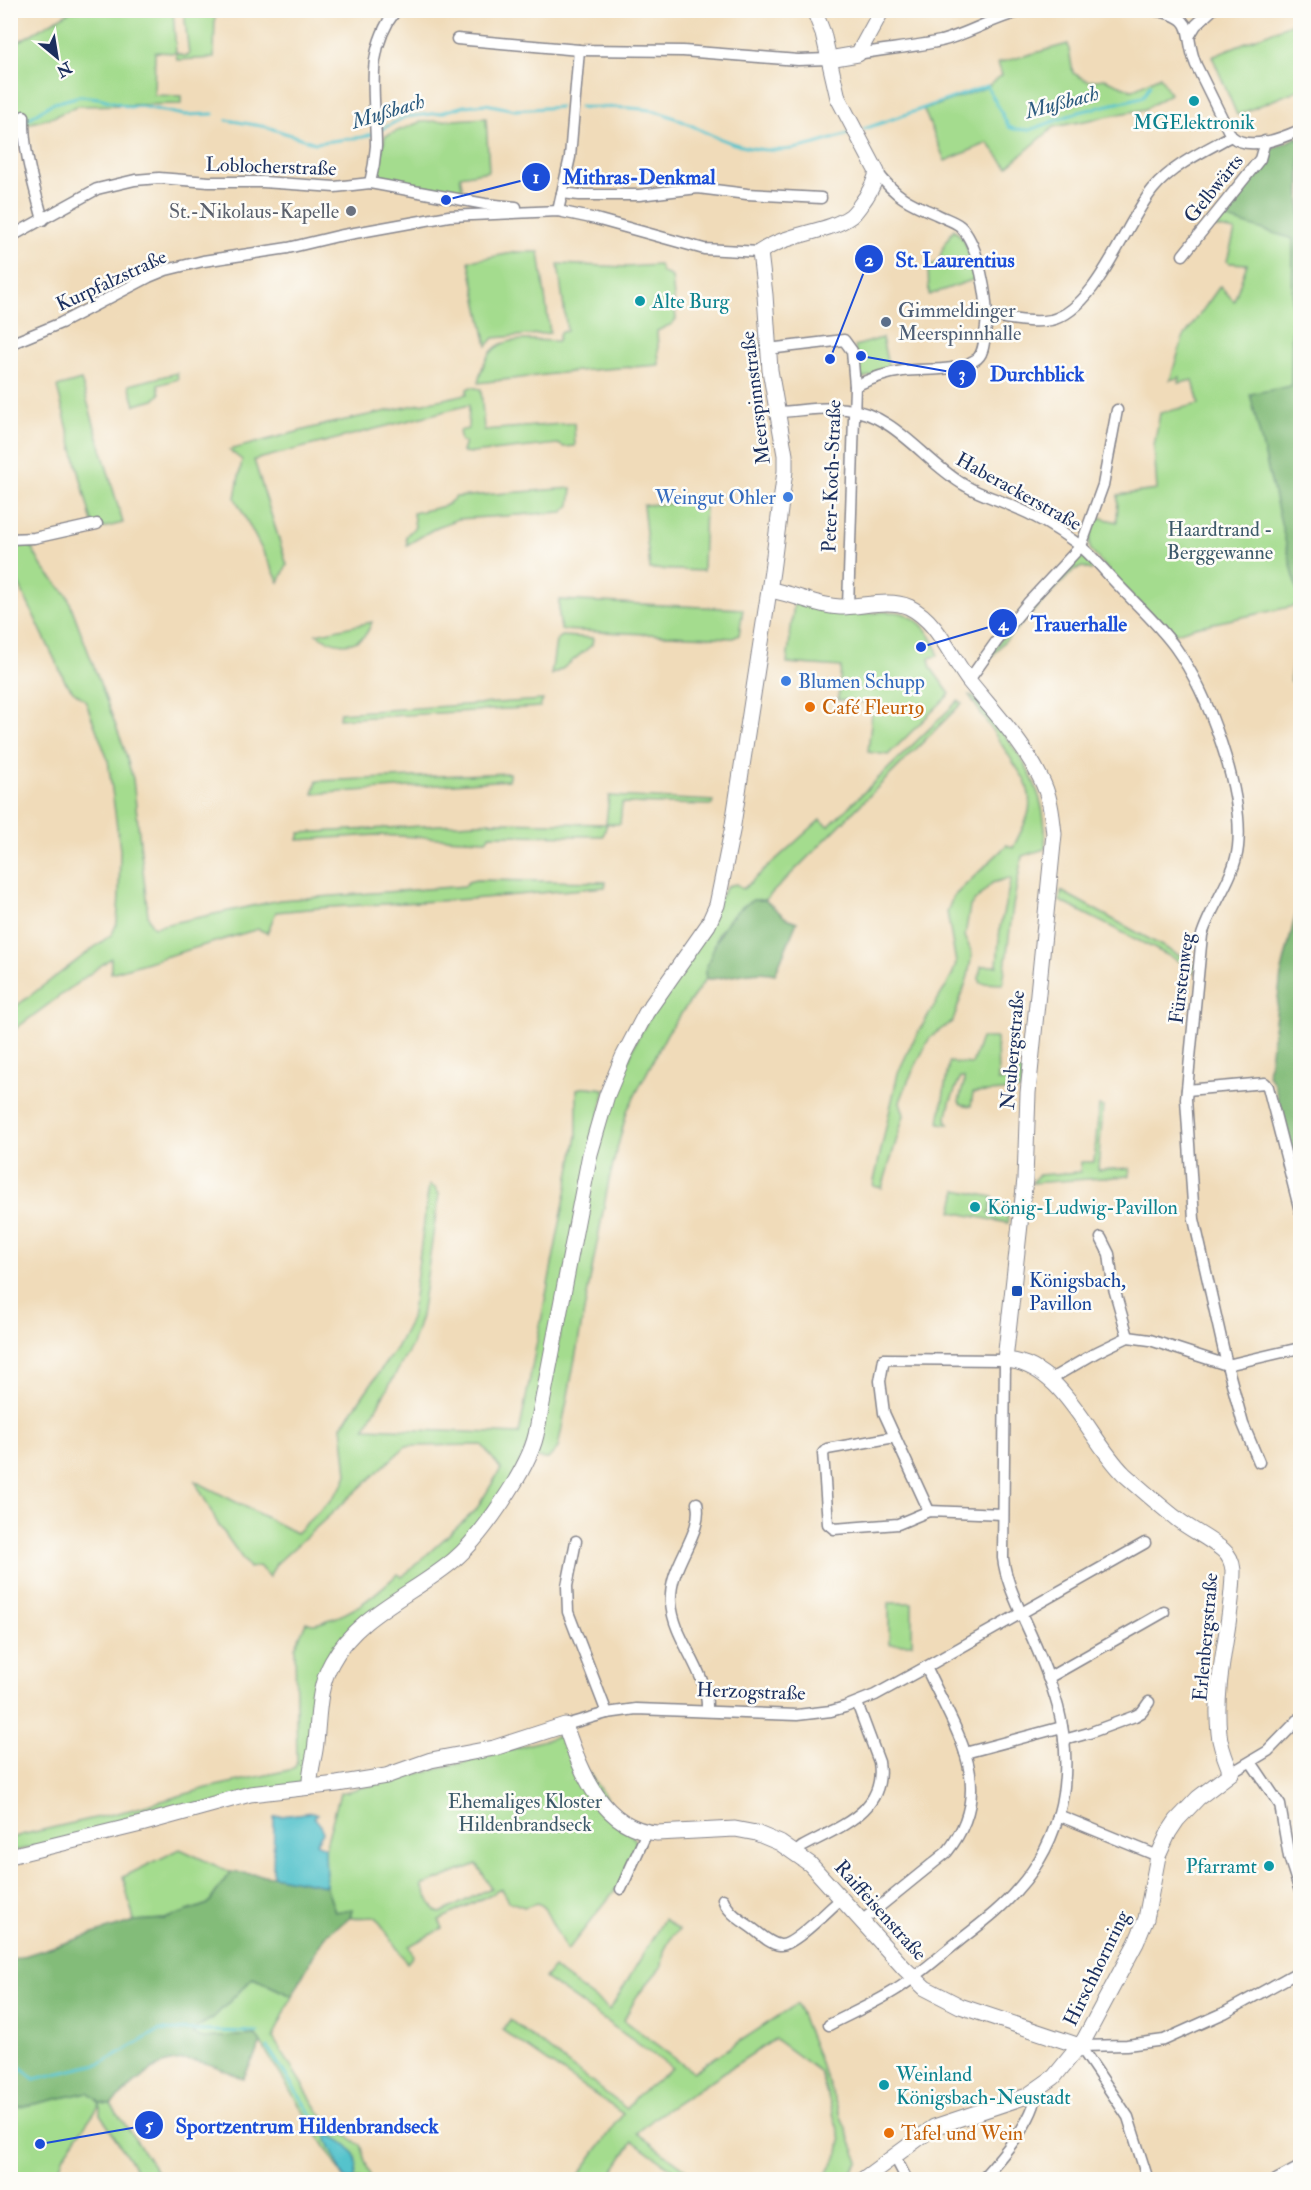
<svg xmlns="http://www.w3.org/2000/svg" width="1311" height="2190" font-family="'IM FELL Double Pica',serif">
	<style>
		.green { fill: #a4dc8e; stroke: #608676; stroke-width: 1.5; fill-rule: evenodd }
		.forest { fill: #83bc79; stroke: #4f766c; stroke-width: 1.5 }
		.water { fill: #55c3cc; stroke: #387995; stroke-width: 1.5 }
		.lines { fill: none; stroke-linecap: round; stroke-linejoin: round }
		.stream { stroke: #55c3cc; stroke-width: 3 }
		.street-casing { stroke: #86858c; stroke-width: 13 }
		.secondary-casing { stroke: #86858c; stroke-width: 17 }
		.street { stroke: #fff; stroke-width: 10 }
		.secondary { stroke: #fff; stroke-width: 15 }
		.culture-dot { fill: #0f9aa8; stroke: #fdfcf7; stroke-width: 2 }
		.worship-dot { fill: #6b7280; stroke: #fdfcf7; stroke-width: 2 }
		.service-dot { fill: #5c6f8a; stroke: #fdfcf7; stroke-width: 2 }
		.shop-dot { fill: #3f7fe0; stroke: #fdfcf7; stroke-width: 2 }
		.food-dot { fill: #e8710a; stroke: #fdfcf7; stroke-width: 2 }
		.transit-dot { fill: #1a4fb4; stroke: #fdfcf7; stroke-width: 2 }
		.labels { text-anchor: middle; stroke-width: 5; stroke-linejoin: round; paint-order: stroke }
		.culture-label { font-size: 20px; fill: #0d838f; stroke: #fdfcf7; text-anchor: start }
		.street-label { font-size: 20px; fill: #1b2f5e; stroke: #fdfcf7 }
		.worship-label { font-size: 20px; fill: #5b616d; stroke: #fdfcf7; text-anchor: end }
		.service-label { font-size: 20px; fill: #4e5e75; stroke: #fdfcf7; text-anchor: start }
		.shop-label { font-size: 20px; fill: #366cbe; stroke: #fdfcf7; text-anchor: end }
		.park-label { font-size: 20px; fill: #3d5a6a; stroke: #fdfcf7 }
		.food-label { font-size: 20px; fill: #c56008; stroke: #fdfcf7; text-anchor: start }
		.transit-label { font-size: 20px; fill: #164399; stroke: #fdfcf7; text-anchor: start }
		.water-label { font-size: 21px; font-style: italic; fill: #2c5b7f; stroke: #fdfcf7 }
		.leader { fill: none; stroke: #1d4ed8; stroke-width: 2 }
		.callout-dot { fill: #1d4ed8; stroke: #fdfcf7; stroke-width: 2 }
		.mark-label { font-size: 18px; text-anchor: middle; font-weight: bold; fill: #fff }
		.callout-label { font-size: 21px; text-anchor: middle; font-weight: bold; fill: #1d4ed8; stroke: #fdfcf7; stroke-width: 5; stroke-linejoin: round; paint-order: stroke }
	</style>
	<rect width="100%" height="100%" fill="#fdfcf7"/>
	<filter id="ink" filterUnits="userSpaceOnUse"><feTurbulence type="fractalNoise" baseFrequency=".0167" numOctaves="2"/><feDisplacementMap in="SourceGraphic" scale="12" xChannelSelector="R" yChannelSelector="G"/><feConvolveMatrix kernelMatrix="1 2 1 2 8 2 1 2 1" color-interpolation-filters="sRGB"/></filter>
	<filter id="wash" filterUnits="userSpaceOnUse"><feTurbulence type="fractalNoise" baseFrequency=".008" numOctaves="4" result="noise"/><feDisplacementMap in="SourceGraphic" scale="24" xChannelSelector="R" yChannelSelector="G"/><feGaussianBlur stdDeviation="1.35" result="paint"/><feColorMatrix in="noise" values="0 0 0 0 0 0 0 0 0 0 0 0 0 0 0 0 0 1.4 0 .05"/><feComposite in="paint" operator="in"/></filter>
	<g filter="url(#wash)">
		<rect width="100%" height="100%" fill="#f0dbb9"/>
		<!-- green -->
		<g class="green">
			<polygon points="71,11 173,11 176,53 184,56 189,55 184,11 215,11 214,58 177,60 176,53 155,52 154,95 181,96 181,104 77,106 51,118 11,128 11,46"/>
			<polygon points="1300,20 1300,89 1237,115 1212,56"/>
			<polygon points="1068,44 1073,73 1088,81 1105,79 1132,90 1160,76 1170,94 1145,109 1054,127 1007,167 988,143 945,161 924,110 985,88 1002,75 998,63"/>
			<polygon points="486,118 489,171 460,176 464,196 381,180 377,175 385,136 420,122"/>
			<polygon points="1296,137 1300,145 1300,605 1195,627 1167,636 1091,551 1089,544 1094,516 1117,522 1118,495 1157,490 1154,446 1160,413 1199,404 1193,380 1179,383 1180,377 1170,380 1183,338 1220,286 1234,301 1247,264 1230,263 1227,261 1235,231 1208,226 1257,170 1263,169"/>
			<path d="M954,229l10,11 14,38 -49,17 -1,-29c15,-4 10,-7 15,-18 2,-7 8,-13 11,-19z"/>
			<polygon points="518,252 539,252 550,333 494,338 487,346 469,261"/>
			<path d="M558,264l68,3 33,-2 3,7 10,5 4,42 -4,5 -15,7 2,34 -81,6 -100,12c11,-51 36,-43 80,-42l2,-9 7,-1z"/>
			<polygon points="882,338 889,370 860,379 855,346"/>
			<polygon points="177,373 178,379 158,385 160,394 154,400 135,405 129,385"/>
			<polygon points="81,380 123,523 94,530 57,387"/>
			<polygon points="471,387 481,389 484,430 574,423 575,446 564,447 558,444 472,453 462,452 465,442 461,442 459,431 468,429 469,405 254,460 287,565 279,582 235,498 242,460 229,450 327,424 467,394 467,389"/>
			<polygon points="572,488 570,505 563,512 458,519 437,527 407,545 406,536 415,527 413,513 445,506 456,497"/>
			<polygon points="705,502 703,571 650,569 643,505"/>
			<polygon points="15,543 29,543 43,568 67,595 123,745 133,779 148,915 151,924 154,927 280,900 465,886 468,882 476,880 606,882 605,887 472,899 330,907 276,912 267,933 258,929 111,973 111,958 11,1032 11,1010 112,934 117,923 119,896 120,850 108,760 85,700 73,691 65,681 16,578 17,576 11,568 10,545"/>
			<polygon points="1079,554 1085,556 1095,566 1091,570 1083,567 1074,570 1002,644 979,673 1002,637"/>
			<polygon points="559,600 743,609 739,635 733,638 561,630 559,616"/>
			<path d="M794,603c16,3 34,9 51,11 33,3 57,-15 82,17 6,9 10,15 11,25l-9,2 2,10 19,26 -62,61 -20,-3 5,-49 -35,-3 3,-33 -54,-4z"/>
			<path d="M372,622c-2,4 -4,10 -7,13 -13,15 -36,8 -49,-1z"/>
			<polygon points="562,636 593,638 592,645 562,669 551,675 556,641"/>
			<path d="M969,695l4,1c40,50 76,85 72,153l-23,7 -9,50 -10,78 -22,-1 -2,-4 2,-13h16l3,-39 11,-48 -2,-1 -17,5 -22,23 -5,30 7,18 -4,22 -15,45 -23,16 -22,44 -8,21 4,13 -22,73 -9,-2 25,-113 14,-30 40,-67 4,-13 -9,-51 6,-15 54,-52 6,3c13,-28 23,-37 12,-68z"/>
			<polygon points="543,700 540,707 339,719 340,713"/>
			<polygon points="958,701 962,703 765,900 753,900 719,932 705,972 706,979 668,1032 627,1111 609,1180 558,1448 548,1459 535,1458 601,1127 637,1039 727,886 736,884 743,889 820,820 829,826"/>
			<polygon points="510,773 508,780 313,794 317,781"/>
			<polygon points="609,796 713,801 712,805 622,803 620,824 607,824 603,836 490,835 486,840 376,835 298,840 300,833 493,822 606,824"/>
			<polygon points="1061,891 1195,964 1194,973 1187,965 1060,901"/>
			<polygon points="981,1038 997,1038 998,1081 1010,1080 1014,1069 1023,1072 1020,1090 973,1093 971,1106 961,1104 959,1101 964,1083 964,1078 960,1078 950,1102 946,1121 949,1124 939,1123 949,1062 972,1064"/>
			<path d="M588,1087l17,2 -74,349 -15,34 -61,84 -125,96 -24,130 -295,70 -1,-13 11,-4 109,-25 77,-22 82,-18 6,-3 2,-5 -2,-114 11,-26c8,4 14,1 22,-2 29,-8 48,-27 70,-46l4,3 74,-67 25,-41 -19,-24 -76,1 -130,118 -7,13 -10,-11 -10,2 -31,-44 -23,-43 101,52 35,-33 13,-17 3,-9 -5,-48 54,-78 15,-29 18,-134 6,3 4,6 -18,122 -9,29 -47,83 154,6 58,-298v-47z"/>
			<polygon points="1099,1106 1103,1107 1098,1170 1129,1168 1130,1176 1032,1183 1038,1175 1080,1172 1081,1162 1094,1162"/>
			<polygon points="957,1190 993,1197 989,1213 1007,1215 1008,1223 952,1212"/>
			<rect x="889" y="1603" width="23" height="41"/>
			<path d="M562,1735l75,107 -18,43 -52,66 -24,-45 -5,-3 -14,4 -16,-6 -7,-12 -62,31 4,8 -34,18 4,10 -6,7 -31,-46 -26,1 2,-8 -17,2 -9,-26 -1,-38 15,-55 129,-32zM477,1864l14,24 -50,25 -6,-2 -13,-25z"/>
			<polygon points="180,1849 230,1872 208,1904 165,1919 134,1921 123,1877"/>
			<polygon points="664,1919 679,1930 672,1936 664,1951 662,1966 637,1996 624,2020 693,2072 797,2004 859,2162 845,2179 823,2179 839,2153 841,2139 820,2072 775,2039 657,2116 637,2133 696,2177 699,2174 707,2179 686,2179 633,2141 608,2179 576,2179 623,2114 502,2030 510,2020 627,2109 637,2096 672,2068 545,1978 553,1968 610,2010"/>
			<polygon points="253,1978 292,1996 273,2038 320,2113 330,2124 360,2145 371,2179 345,2179 256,2035 202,2038 192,2034 197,2027 213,2018"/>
			<polygon points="88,2092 100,2103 111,2104 162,2179 142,2179 100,2114 100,2104 64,2155 56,2179 11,2179 10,2101 17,2108"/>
		</g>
		<!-- forest -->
		<g class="forest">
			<polygon points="1298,137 1300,141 1300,602 1250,394 1291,386 1293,239 1218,216 1263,166 1272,149"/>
			<polygon points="1300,608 1300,719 1293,682 1290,681"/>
			<polygon points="1300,896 1300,1190 1274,1083 1268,1075 1281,975"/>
			<path d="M753,900h12l21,18 11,4 -22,52c-21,-6 -47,5 -69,5l-1,-7c10,-30 18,-56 48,-72z"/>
			<path d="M230,1872l43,4 53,10 9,26 17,-3 -2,9 -22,15 -10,14 -26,49 -39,-18 -40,40 -16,9 -4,7 9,4 54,-3 5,8 -18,36c-26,-13 -50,-25 -80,-15 -12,4 -41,30 -52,40l-11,-1 -12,-11 -72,16 -5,-7v-141l123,-39 31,-2 43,-15z"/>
		</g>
		<!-- water -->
		<g class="water">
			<polygon points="312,1812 317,1814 313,1817 319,1823 323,1832 316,1843 325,1848 326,1886 273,1876 274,1817"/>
			<path d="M327,2134c21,9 36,20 27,45h-9l-18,-39z"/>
		</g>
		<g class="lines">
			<!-- stream -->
			<g class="stream">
				<path d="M580,107c24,1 51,-1 74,4 22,5 43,18 64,27 50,21 81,12 130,-4"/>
				<polyline points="227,120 267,127 315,143 363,137 372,134"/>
				<polyline points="10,121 30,118 51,104 80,96 99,98 130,107 140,106 184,115 213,114"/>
				<polyline points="864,129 987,86 1009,127 1014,129 1030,130 1079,112 1143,97 1150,85"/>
				<polyline points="378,131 405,117 440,113 464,106 486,104 515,110 560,107"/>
				<polyline points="268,2048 318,2125 329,2136"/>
				<polyline points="10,2058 34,2079 102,2063 160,2030 258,2032"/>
			</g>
		</g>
	</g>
	<g filter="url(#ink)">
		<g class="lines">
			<defs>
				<g id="street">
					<path d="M1153,10c47,8 29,21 43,55l35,71c18,16 51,2 69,-6"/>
					<polyline points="1190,35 1196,25 1212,10"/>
					<polyline points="457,39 579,50 683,51 798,60 829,59"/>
					<path d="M858,54c27,-5 56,-7 83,-13 30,-8 57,-26 87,-31"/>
					<path d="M24,116c-1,36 10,70 19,104"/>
					<path d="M370,183c3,-12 5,-24 6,-37 0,-49 -13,-93 20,-136"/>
					<polyline points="562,193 579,195 639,195 698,188 747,194 821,198"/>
					<polyline points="558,211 570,157 579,50"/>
					<polyline points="10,237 97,189 135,180 159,178 209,182 263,182 335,187 370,183 485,204 516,207"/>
					<polyline points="1183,255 1260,159 1265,141"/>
					<path d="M987,315c20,3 44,9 64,5 46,-11 74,-97 102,-131 20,-24 51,-38 78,-53"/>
					<polyline points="10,344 61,323 149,277 166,270 203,261 288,248 338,236 449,216 558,211 596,219 704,249 760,252"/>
					<polyline points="768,349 844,340 852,351 855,386 848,607"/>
					<path d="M855,386c15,-7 31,-13 48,-15 24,-3 50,2 72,-11 10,-5 9,-23 11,-33 3,-25 -7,-83 -26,-101 -6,-5 -17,-8 -24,-12 -27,-11 -41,-18 -59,-42"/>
					<path d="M778,412c22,-1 47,-6 68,-3 50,5 79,54 120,77 15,9 31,13 46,20 22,9 44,22 63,36 17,12 30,30 45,45 18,19 39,38 55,60 33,46 69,143 63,200 -3,30 -27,59 -36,88l-16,164 8,120 33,146 16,59 16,38"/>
					<polyline points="10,539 34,538 97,524"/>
					<polyline points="969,680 996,642 1028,603 1081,546 1103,485 1117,410"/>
					<polyline points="1187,1090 1265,1083 1268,1087 1300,1211"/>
					<polyline points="1101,1238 1109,1254 1113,1285 1128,1337"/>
					<polyline points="1049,1380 1097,1352 1128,1337 1150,1340 1227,1365 1300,1348"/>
					<polyline points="895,1437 827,1449 823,1453 828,1524 834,1529 898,1524 929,1511 1003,1514"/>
					<path d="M697,1503c7,32 -29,61 -26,100 3,39 38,68 36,108"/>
					<polyline points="576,1541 567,1586 568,1612 607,1713"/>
					<polyline points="1048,1678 1164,1612"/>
					<polyline points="565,1725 607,1713 636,1709 797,1715 831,1711 845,1707 875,1695 926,1667 1145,1543"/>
					<polyline points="1064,1740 1089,1733 1135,1716 1142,1712 1149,1702"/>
					<polyline points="965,1753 1062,1727"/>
					<polyline points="1251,1762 1280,1805 1289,1857 1300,1891"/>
					<polyline points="1231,1773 1268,1751 1300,1718"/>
					<polyline points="1058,1815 1158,1856"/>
					<path d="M796,1852l6,-5c36,-20 85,-35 77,-85l-22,-59"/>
					<polyline points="621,1889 647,1832"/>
					<path d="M723,1899c5,14 18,21 29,29 8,6 18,16 28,17 13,2 51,-38 62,-47"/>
					<path d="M863,1920l84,-68c52,-65 8,-121 -21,-185"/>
					<path d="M829,2025c21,-11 44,-21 65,-34 23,-14 43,-33 65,-50 20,-16 41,-31 58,-51 46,-51 58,-117 41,-183 -8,-29 -20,-57 -33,-85 -9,-21 -19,-41 -22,-64l2,-198 -121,-1 -4,22 4,32 45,98"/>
					<polyline points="1080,2046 1127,2045 1164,2040 1224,2013 1300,1971"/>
					<polyline points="1080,2046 1128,2117 1148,2180"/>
					<polyline points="895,2157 907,2180"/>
					<path d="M981,2180c17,-19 56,-62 55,-88"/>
					<polyline points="1276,2180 1300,2167"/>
				</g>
				<g id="secondary">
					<polyline points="829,59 858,54 882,10"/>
					<path d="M769,590c25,3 46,16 71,17 22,0 49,-9 69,0 29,14 41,49 60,74 25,31 53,60 71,96 10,18 12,37 14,57l-26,259 -3,86 -20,181c58,3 83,79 119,114 17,15 35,31 53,45 14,11 32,19 46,31 6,5 9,11 10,20 0,54 -20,108 -14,163 1,14 7,27 12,40l-33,25 -21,22 -8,12 -11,24 -12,63 -10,24 -52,97 -30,37 -27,19 -93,31 -72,53"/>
					<path d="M310,1787c-1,-16 5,-30 6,-45 3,-28 2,-55 16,-80 26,-48 82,-68 122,-102 27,-23 74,-90 82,-125l54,-281 17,-59 16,-38 23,-44 62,-88 9,-20 15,-74 40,-260 13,-100v-16l-15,-85 -5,-75 -5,-43c27,-19 68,-19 91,-36 6,-5 10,-12 15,-19 5,-8 9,-15 11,-25l-39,-74 -15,-65 -9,-23"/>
					<path d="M10,1856l131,-32 109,-30 87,-10 49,-8 45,-16 63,-12 71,-23c15,45 37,104 92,108l78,-4 21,4 24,10 30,21 94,104 21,20 35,18 120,40"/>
				</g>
			</defs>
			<!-- street casing -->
			<use href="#street" class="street-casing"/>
			<!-- secondary casing -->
			<use href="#secondary" class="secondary-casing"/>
			<!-- street -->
			<use href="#street" class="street"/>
			<!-- secondary -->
			<use href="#secondary" class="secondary"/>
		</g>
	</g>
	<!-- markers -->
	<g class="culture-dot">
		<circle cx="1194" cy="101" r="6"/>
		<circle cx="640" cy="301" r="6"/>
		<circle cx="975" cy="1207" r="6"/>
		<circle cx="1269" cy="1866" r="6"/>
		<circle cx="884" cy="2085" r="6"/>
	</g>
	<circle class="worship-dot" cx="351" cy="211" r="6"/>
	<circle class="service-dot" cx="886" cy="322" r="6"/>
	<g class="shop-dot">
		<circle cx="788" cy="497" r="6"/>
		<circle cx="786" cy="681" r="6"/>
	</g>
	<g class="food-dot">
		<circle cx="810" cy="707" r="6"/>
		<circle cx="889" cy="2133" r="6"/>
	</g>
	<rect class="transit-dot" x="1011" y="1285" width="12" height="12" rx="3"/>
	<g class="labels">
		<!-- culture labels -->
		<g class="culture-label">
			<text x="1194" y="129" text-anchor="middle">MGElektronik</text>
			<text x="652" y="308">Alte Burg</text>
			<text x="987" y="1214">König-Ludwig-Pavillon</text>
			<text x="1257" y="1873" text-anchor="end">Pfarramt</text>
			<text x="896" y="2081">Weinland<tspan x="896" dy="23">Königsbach-Neustadt</tspan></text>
		</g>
		<!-- street labels -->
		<g class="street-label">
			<text transform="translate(271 166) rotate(2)" y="7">Loblocherstraße</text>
			<text transform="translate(1213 188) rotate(-51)" y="7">Gelbwärts</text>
			<text transform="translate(111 280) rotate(-25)" y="7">Kurpfalzstraße</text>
			<text transform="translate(755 398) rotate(-97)" y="7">Meerspinnstraße</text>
			<text transform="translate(831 476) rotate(-88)" y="7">Peter-Koch-Straße</text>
			<text transform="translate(1019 491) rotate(29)" y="7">Haberackerstraße</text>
			<text transform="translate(1181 978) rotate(-83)" y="7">Fürstenweg</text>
			<text transform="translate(1012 1050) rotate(-85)" y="7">Neubergstraße</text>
			<text transform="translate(1205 1637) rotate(-85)" y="7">Erlenbergstraße</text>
			<text transform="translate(751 1691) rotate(2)" y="7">Herzogstraße</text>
			<text transform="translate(881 1910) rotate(48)" y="7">Raiffeisenstraße</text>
			<text transform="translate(1096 1968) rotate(-64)" y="7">Hirschhornring</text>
		</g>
		<!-- worship labels -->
		<g class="worship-label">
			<text x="339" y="218">St.-Nikolaus-Kapelle</text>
		</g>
		<!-- service labels -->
		<g class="service-label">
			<text x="898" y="317">Gimmeldinger<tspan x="898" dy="23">Meerspinnhalle</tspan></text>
		</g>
		<!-- shop labels -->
		<g class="shop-label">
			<text x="776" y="504">Weingut Ohler</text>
			<text x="798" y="688" text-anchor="start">Blumen Schupp</text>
		</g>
		<!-- park labels -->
		<g class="park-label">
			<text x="1220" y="536">Haardtrand -<tspan x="1220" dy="23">Berggewanne</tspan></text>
			<text x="525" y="1808">Ehemaliges Kloster<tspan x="525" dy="23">Hildenbrandseck</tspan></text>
		</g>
		<!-- food labels -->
		<g class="food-label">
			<text x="822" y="714">Café Fleur19</text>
			<text x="901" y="2140">Tafel und Wein</text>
		</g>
		<!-- transit labels -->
		<g class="transit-label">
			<text x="1029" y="1287">Königsbach,<tspan x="1029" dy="23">Pavillon</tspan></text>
		</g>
		<!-- water labels -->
		<g class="water-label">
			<text transform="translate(1062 102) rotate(-15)" y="7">Mußbach</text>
			<text transform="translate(388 111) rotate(-17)" y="7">Mußbach</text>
		</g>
	</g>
	<!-- callouts -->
	<path class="leader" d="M446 200L536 177M830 359L869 259M861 356L962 374M921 647L1003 623M40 2144L149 2125"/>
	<g class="callout-dot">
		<circle cx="446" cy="200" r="6"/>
		<circle cx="830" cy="359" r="6"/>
		<circle cx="861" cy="356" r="6"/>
		<circle cx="921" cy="647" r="6"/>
		<circle cx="40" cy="2144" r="6"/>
		<circle cx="536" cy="177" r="15"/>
		<circle cx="869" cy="259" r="15"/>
		<circle cx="962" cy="374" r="15"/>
		<circle cx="1003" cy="623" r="15"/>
		<circle cx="149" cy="2125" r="15"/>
	</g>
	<g class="mark-label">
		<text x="536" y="183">1</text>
		<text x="869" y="266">2</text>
		<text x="962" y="380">3</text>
		<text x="1003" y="630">4</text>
		<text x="149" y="2131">5</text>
	</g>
	<g class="callout-label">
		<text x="639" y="184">Mithras-Denkmal</text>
		<text x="955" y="267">St. Laurentius</text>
		<text x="1037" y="381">Durchblick</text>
		<text x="1079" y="631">Trauerhalle</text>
		<text x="307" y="2133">Sportzentrum Hildenbrandseck</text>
	</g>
	<!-- margin -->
	<rect width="1311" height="2190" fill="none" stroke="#fdfcf7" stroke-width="36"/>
	<!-- north arrow -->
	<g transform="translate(57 57) rotate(150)" stroke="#fdfcf7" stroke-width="4.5" paint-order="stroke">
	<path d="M0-4.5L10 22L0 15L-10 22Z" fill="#1b2f5e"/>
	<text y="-9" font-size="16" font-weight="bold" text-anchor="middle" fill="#1b2f5e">N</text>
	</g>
</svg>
